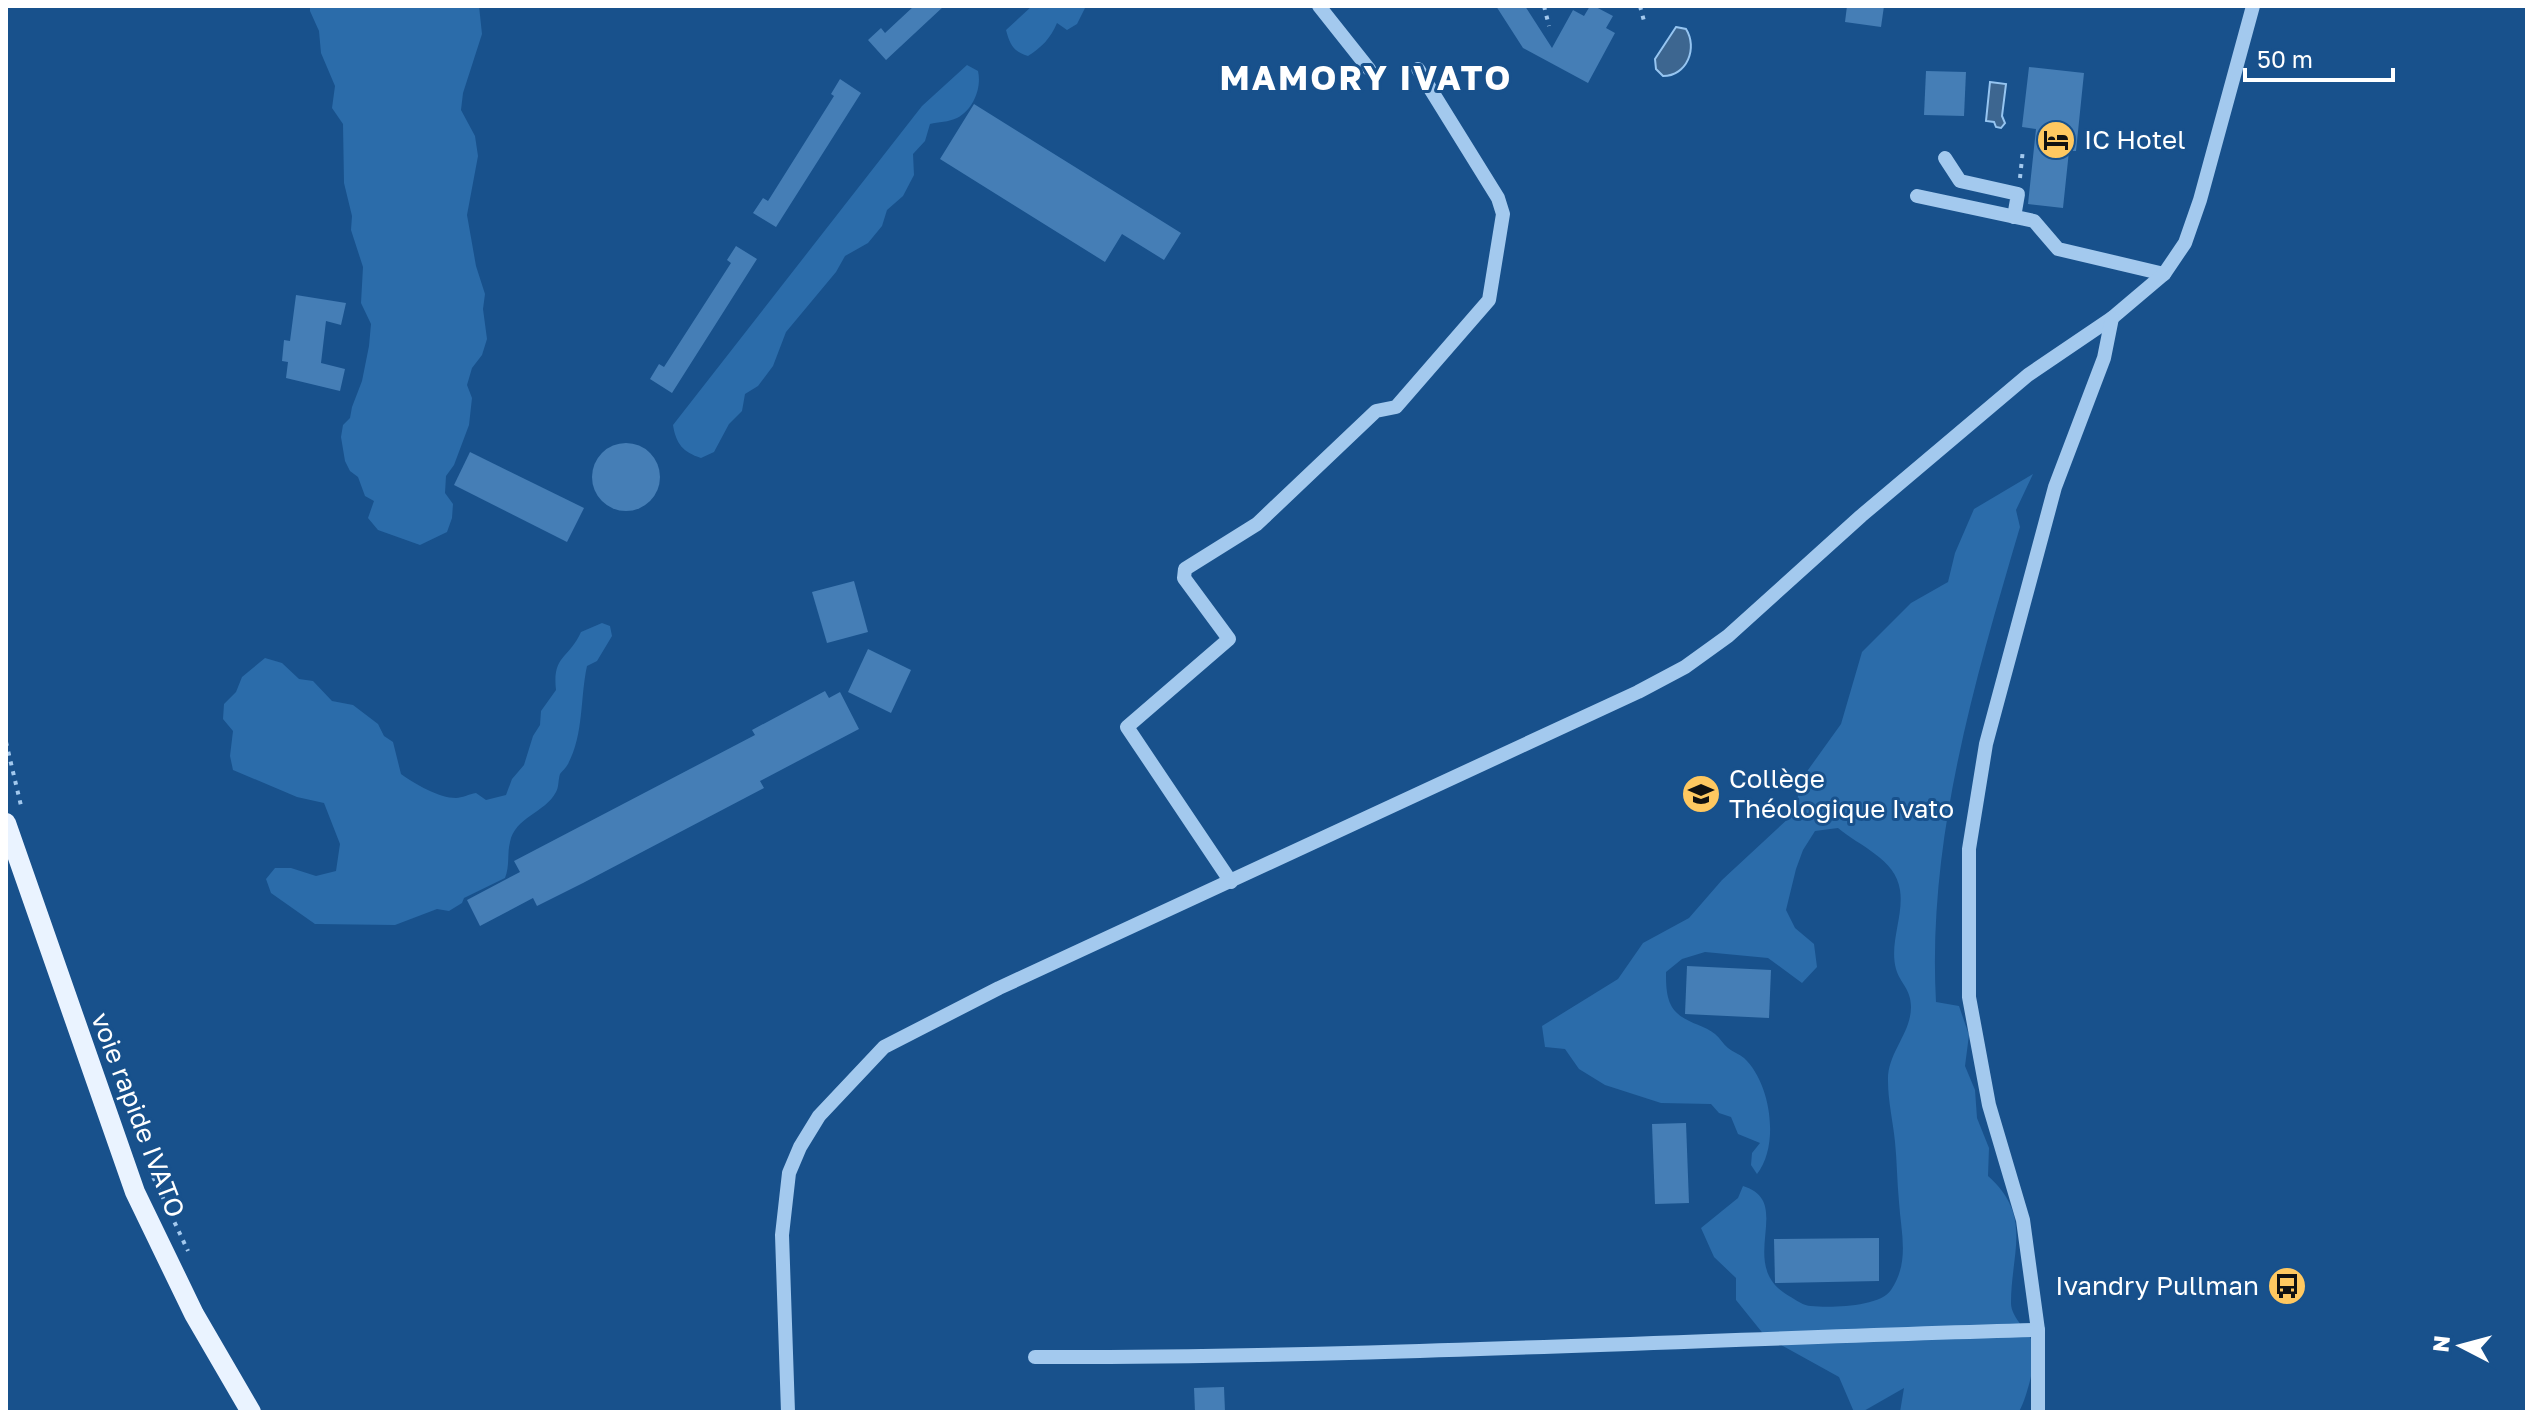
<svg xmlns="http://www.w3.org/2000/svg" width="2533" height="1418" font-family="'Golos Text',sans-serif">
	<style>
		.green { fill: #2b6caa }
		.water { fill: #3d6690; stroke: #96c5f1; stroke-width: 2 }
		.building { fill: #457eb6 }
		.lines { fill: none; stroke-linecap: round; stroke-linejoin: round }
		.path { stroke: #a3c9ee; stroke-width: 4; stroke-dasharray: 4 6; stroke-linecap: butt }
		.minor { stroke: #a3c9ee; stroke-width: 14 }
		.major { stroke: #eaf3ff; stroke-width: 20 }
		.labels { text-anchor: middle; stroke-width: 6; stroke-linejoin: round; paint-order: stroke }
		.poi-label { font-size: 26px; fill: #fff; stroke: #18518c; text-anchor: start }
		.street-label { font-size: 26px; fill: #fff; stroke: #18518c }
		.district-label { font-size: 34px; font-weight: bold; letter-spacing: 2px; fill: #fff; stroke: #18518c }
	</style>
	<rect width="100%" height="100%" fill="#18518c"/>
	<!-- green -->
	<g class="green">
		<polygon points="310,6 479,6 482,34 463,93 461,110 475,136 478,156 467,215 476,266 485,294 483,309 487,339 482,355 472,368 467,385 472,398 469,425 454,465 446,476 445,493 453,504 452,518 447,532 420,545 378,530 368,518 374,501 365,496 358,477 350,471 345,461 341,437 343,425 350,418 352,407 362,381 369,346 371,324 361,303 363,267 351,230 352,216 344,183 343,124 332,108 335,86 321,53 319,31 310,11"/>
		<path d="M1032,6h54l-9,18 -10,6 -10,-7c-7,16 -15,24 -29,33 -15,-5 -18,-11 -22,-26z"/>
		<path d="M967,65l11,6c4,17 -5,39 -21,47 -8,4 -19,4 -27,6l-5,17 -12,13 1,21 -11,21 -16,14 -5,16 -14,17 -23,13 -9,16 -50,60 -13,34 -15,20 -13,8 -3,17 -13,13 -15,28 -13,6c-18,-6 -25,-14 -28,-33l249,-319z"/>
		<path d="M2033,474l-17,36 4,17c-45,153 -93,313 -84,475l23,4 10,29 -4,31 10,24 2,28 12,30 -1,28c45,40 23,76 23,127 0,16 19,28 23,43 3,14 -8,54 -15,66h-119l4,-24 -42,24h-8l-15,-35 -74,-41 -29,-36v-22l-22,-21 -13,-29 37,-30 5,-12c53,16 -9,79 46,110 7,4 15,10 22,10 19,2 69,1 80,-16 19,-28 10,-57 8,-88 -2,-20 -2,-41 -4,-60 -2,-20 -7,-41 -7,-61 -1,-28 23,-47 23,-74 0,-18 -11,-24 -15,-38 -7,-26 8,-53 4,-79 -4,-31 -41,-44 -62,-62l-23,3 -12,19 -7,19 -10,41 9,18 19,16 3,23 -15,16 -34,-25 -63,-6 -23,7 -16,13c0,14 0,31 11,41 10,10 27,12 38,21 5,4 8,10 13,14 5,4 11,6 16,10 27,25 36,87 13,116l-6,-9 1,-12 8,-10 -22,-9 -7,-17 -12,-4 -8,-9 -50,-1 -56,-18 -26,-16 -14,-20 -20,-2 -3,-21 76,-47 25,-36 46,-25 33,-38 68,-63 18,-47 33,-46 21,-72 49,-49 37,-21 7,-29 19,-44z"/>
		<path d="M602,623l8,3 2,10 -15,25 -10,5c-7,32 -3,68 -19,98 -2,4 -6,7 -8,10 -2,6 -1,13 -4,18 -11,21 -41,25 -46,50 -3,11 0,24 -5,36l-41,20 -2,5 -13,8 -12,-2 -42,16 -80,-1 -44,-31 -5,-14 9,-11h16l25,8 20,-5 4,-27 -16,-41 -27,-6 -64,-27 -3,-14 3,-25 -10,-12 1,-15 12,-12 6,-15 23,-19 17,5 17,16 14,2 19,20 21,4 25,19 6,12 9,6 8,32c14,10 38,24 55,24 6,0 13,-4 20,-5l10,7 20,-5 6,-16 12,-14 9,-29 7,-11 1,-14 15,-21c-4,-35 13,-31 25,-58z"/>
	</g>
	<!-- water -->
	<g class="water">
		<path d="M1676,27l10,2c12,19 1,47 -23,47l-7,-7 -1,-10z"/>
		<polygon points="1990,82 2006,84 2002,116 2005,123 2001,128 1996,127 1994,122 1986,121"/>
	</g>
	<!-- building -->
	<g class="building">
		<polygon points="914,6 944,6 886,60 868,40 881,28 885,33"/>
		<polygon points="1496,6 1525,6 1552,48 1573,10 1584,16 1590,6 1594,6 1613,16 1606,28 1615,33 1588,83 1523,48"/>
		<polygon points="1847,6 1884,6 1881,27 1845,22"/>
		<polygon points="2029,67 2084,73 2076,151 2069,151 2063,208 2028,204 2036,129 2022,127"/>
		<polygon points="1926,71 1966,72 1964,116 1924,115"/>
		<polygon points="840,79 861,93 776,227 753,213 763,198 768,201 834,96 831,94"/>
		<polygon points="974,104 1181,233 1164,260 1122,234 1105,262 940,159"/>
		<polygon points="736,246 757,259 672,393 650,379 659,364 664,367 731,263 727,260"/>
		<polygon points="296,295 346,303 341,325 326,321 321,363 345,369 340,391 286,378 288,362 282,361 284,340 290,341"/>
		<circle cx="626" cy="477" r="34"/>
		<polygon points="470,452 584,508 567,542 454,485"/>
		<polygon points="854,581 868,632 827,643 812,592"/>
		<polygon points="868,649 911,670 891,713 848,692"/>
		<polygon points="825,691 829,698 840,692 859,729 760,781 764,788 583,883 537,906 533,898 480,926 467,900 520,872 514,861 755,735 752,730"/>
		<polygon points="1687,966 1771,970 1769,1018 1685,1014"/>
		<polygon points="1686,1123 1689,1203 1655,1204 1652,1124"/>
		<polygon points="1879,1238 1879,1281 1775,1283 1774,1239"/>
		<polygon points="1224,1387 1225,1412 1195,1412 1194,1388"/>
	</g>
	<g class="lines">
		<!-- path -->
		<g class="path">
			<polyline points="1544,6 1549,26"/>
			<polyline points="1640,6 1644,21"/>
			<polyline points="2020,178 2023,149"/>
			<polyline points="6,742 22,810"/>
			<polyline points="149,1168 188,1251"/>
		</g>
		<!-- minor -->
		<g class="minor">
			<polyline points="1319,6 1369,69"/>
			<polyline points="1945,158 1960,181 2018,194 2014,217"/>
			<polyline points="1917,196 2034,221 2058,249 2164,274"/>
			<polyline points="1231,882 1127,727 1229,639 1184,578 1185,569 1257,524 1376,411 1396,407 1489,300 1503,214 1498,198 1418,69"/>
			<path d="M1035,1357c334,1 668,-18 1003,-27"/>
			<polyline points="788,1412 782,1235 789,1173 800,1147 819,1116 884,1047 999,988 1638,692 1685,667 1728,636 1861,516 2028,375 2112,318 2164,274 2185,243 2200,200 2253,6"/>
			<polyline points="2038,1412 2038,1330 2023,1220 1989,1105 1969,997 1969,849 1986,744 2055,487 2104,358 2112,318"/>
		</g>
		<!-- major -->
		<polyline class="major" points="6,823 135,1192 194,1314 251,1412"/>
	</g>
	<!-- icons -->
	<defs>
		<symbol id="hotel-disc" viewBox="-11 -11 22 22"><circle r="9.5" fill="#ffc860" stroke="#18518c"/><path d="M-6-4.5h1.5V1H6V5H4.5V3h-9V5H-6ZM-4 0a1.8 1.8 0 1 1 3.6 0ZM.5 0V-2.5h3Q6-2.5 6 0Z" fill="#111"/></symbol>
		<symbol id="school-disc" viewBox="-11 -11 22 22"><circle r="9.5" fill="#ffc860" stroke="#18518c"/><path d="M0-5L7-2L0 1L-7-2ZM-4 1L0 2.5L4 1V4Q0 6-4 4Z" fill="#111"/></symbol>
		<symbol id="bus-disc" viewBox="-11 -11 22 22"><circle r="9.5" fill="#ffc860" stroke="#18518c"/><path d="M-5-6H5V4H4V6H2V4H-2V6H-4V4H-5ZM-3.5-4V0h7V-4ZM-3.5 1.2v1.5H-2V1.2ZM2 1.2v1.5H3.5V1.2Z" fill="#111"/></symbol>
	</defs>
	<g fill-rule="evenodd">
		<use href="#hotel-disc" x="2034" y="118" width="44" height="44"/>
		<use href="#school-disc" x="1679" y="772" width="44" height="44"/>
		<use href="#bus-disc" x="2265" y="1264" width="44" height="44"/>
	</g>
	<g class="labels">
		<!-- poi labels -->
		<g class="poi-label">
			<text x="2084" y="149">IC Hotel</text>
			<text x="1729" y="788">Collège<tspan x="1729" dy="30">Théologique Ivato</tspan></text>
			<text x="2259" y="1295" text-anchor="end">Ivandry Pullman</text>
		</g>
		<!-- street labels -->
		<g class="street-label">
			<text transform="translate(138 1115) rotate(69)" y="9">voie rapide IVATO</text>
		</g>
		<!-- district labels -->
		<g class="district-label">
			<text x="1366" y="90">MAMORY IVATO</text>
		</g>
	</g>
	<!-- border -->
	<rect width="2533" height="1418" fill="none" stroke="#ffffff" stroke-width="16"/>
	<!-- north arrow -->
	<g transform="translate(2461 1346) rotate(276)" stroke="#18518c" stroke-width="6" paint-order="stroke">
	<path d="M0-6L14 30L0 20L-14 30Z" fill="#ffffff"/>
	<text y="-12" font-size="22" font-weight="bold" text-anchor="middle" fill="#ffffff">N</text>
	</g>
	<!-- scale -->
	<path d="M2245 68v12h148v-12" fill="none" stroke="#ffffff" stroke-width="4"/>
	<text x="2257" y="68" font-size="24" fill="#ffffff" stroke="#18518c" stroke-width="6" paint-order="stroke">50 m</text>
</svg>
